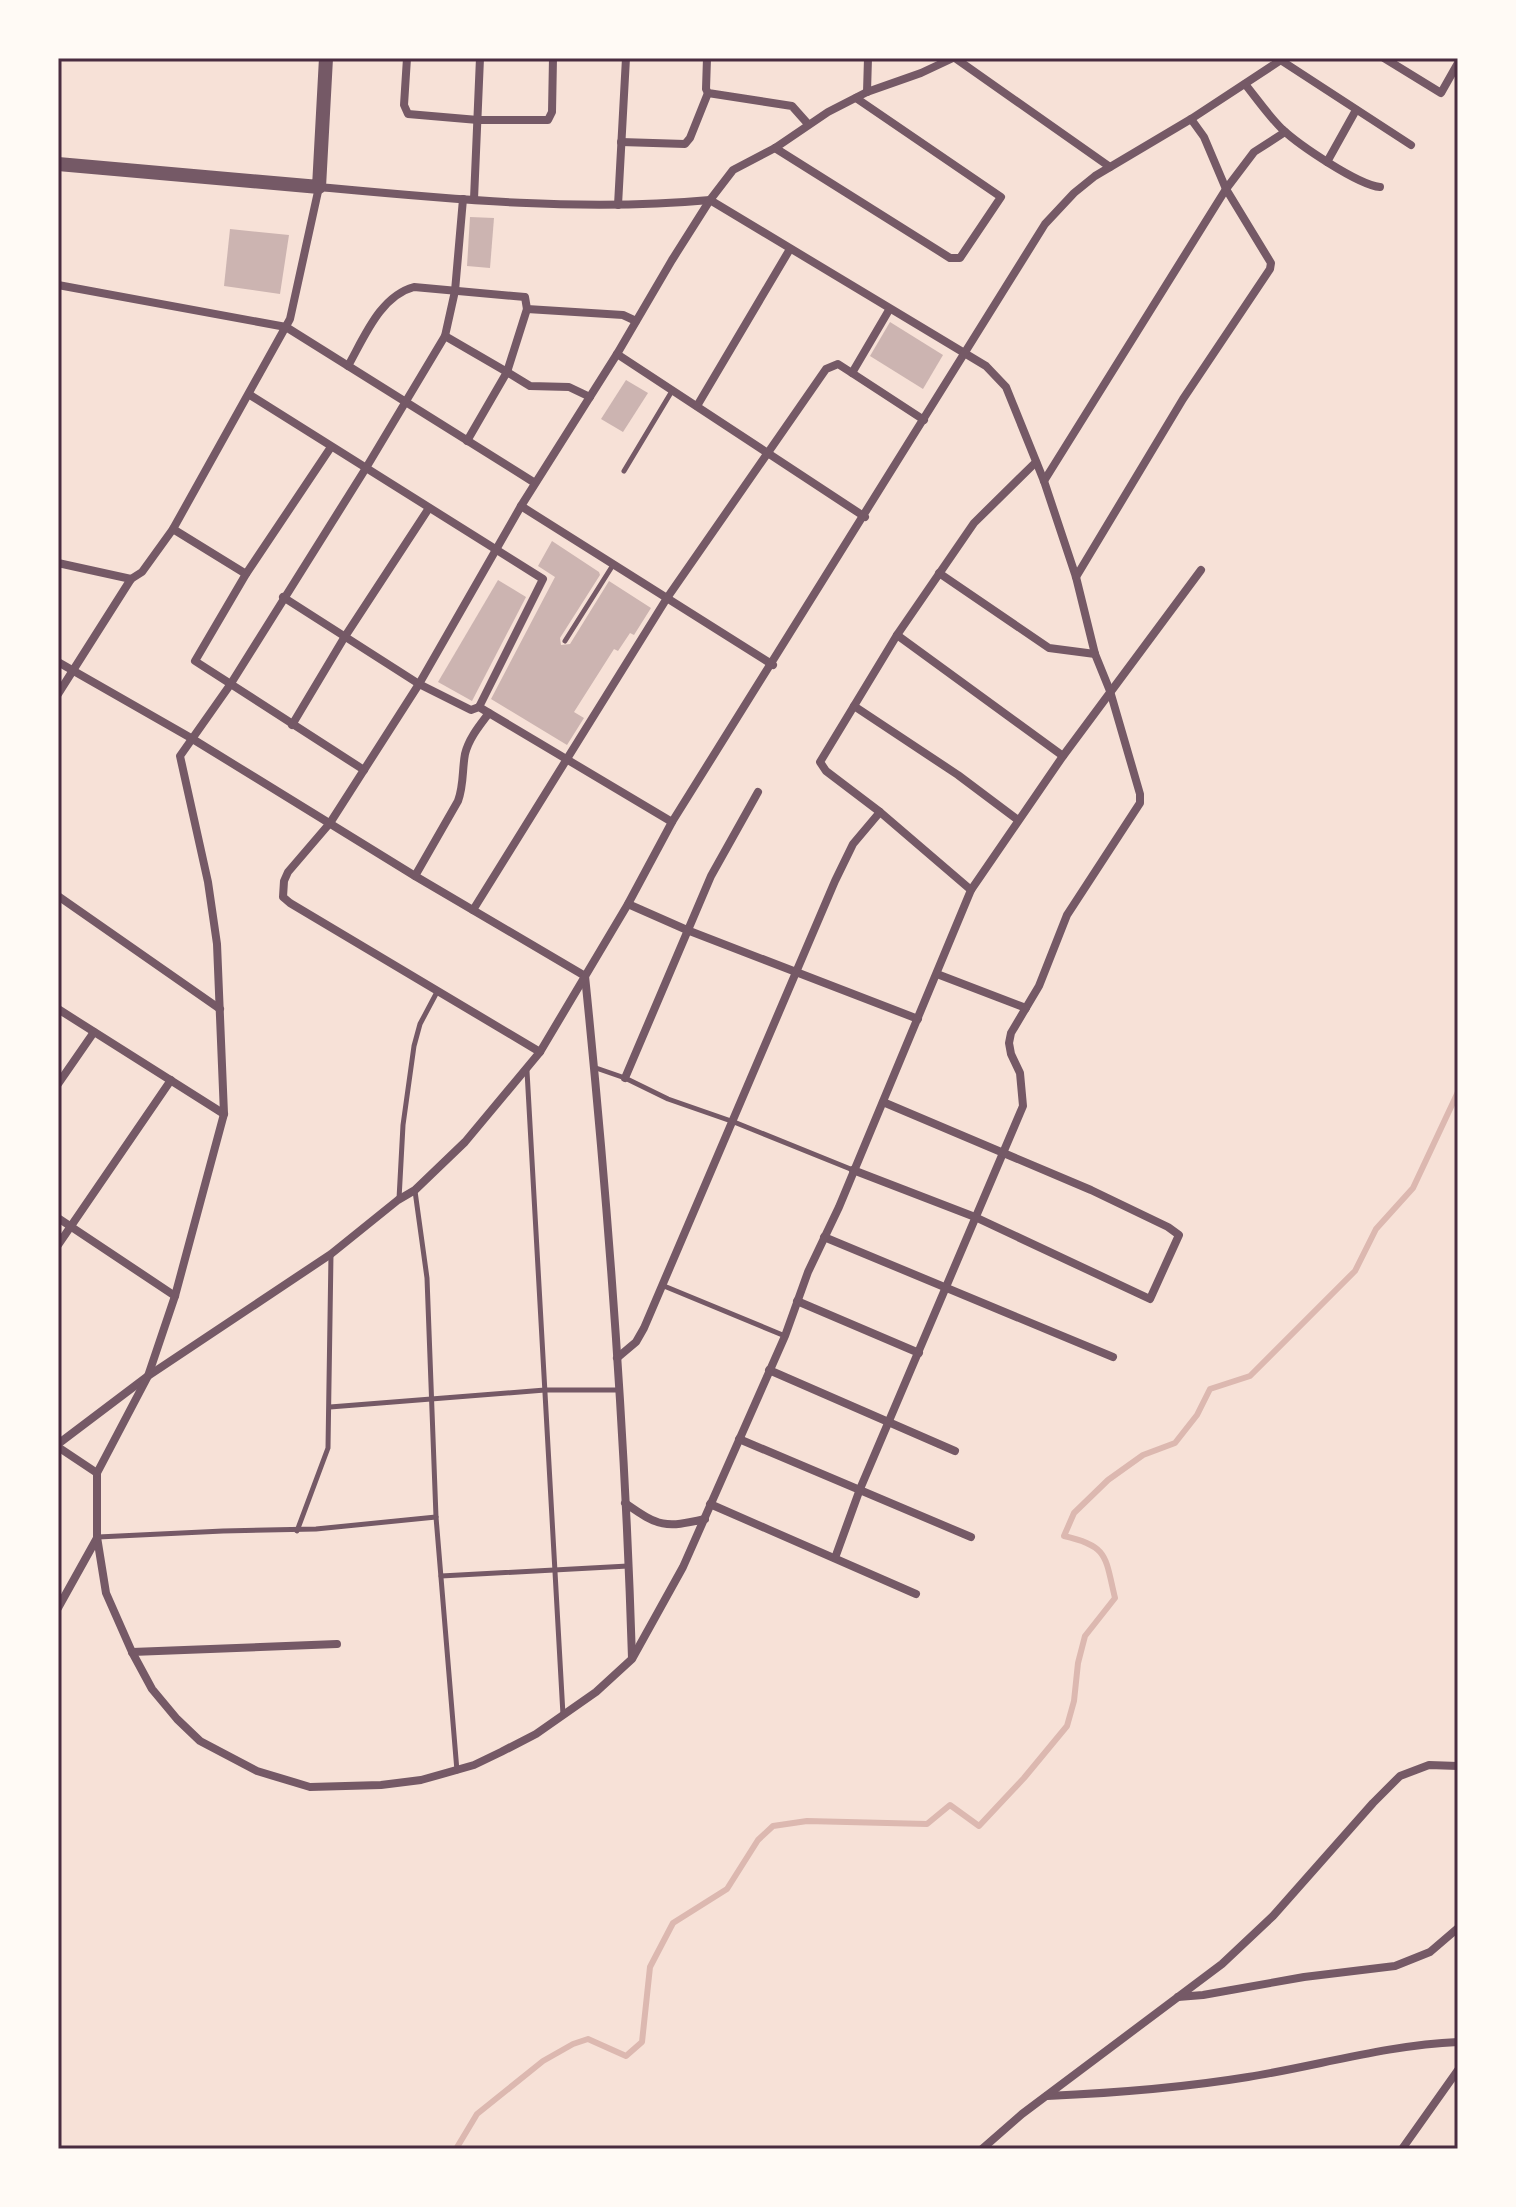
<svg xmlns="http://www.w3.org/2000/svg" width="1516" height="2207" font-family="'Noto Sans',sans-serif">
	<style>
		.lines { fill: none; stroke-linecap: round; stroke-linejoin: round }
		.stream { stroke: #dcb8b0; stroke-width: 6 }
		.building { fill: #ccb4b1 }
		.service { stroke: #755966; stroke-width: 5 }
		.minor { stroke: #755966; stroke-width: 8 }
		.tertiary { stroke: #755966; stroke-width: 14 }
		.neatline { fill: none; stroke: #4a2c40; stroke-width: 3 }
	</style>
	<rect width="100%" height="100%" fill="#f7e1d7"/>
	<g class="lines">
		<!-- stream -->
		<path class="stream" d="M456,2149l21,-35 66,-53 30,-17 15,-5 38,17 16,-14 8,-75 23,-44 54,-34 31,-49 15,-14 34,-5 120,3 23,-19 29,21 45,-48 43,-52 7,-25 4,-38 7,-27 30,-38c-10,-41 -6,-52 -51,-62l10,-23 34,-33 35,-25 32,-12 22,-28 13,-26 40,-13 105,-105 21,-42 37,-41 45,-96"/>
	</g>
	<!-- building -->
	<g class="building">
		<polygon points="470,217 494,218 490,268 467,266"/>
		<polygon points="230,229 289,235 280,294 224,286"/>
		<polygon points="890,322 943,355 923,389 870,356"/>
		<polygon points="626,380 648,393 623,432 601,419"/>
		<polygon points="552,541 599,572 600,575 560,638 561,645 570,644 609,581 651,608 634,635 630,633 618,651 614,649 574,712 584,718 567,745 491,699 555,577 538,566"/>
		<polygon points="498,580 526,597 472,701 438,682"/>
	</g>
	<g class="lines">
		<!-- service -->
		<g class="service">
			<polyline points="624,471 672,391"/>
			<polyline points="565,641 613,565"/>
			<polyline points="596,1068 625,1078 668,1099 734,1122 853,1170"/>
			<polyline points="527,1071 563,1715"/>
			<polyline points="415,1191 427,1278 436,1517 457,1771"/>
			<polyline points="399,1199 403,1125 414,1046 420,1024 437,992"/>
			<polyline points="664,1286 785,1336"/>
			<polyline points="330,1407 545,1390 619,1390"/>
			<polyline points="297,1531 328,1448 331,1254"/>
			<polyline points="98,1537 223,1531 316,1529 436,1517"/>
			<polyline points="441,1576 628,1566"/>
		</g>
		<!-- minor -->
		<g class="minor">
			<polyline points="407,58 404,105 408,114 478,120 548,120 552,112 553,58"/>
			<polyline points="707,58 706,89 708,93 792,106 808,124"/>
			<polyline points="955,58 1110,167"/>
			<polyline points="1384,58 1441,93 1458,63"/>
			<polyline points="1282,61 1411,145"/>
			<path d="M1245,84c12,15 23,31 37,45 17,16 76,56 98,58"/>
			<polyline points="867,92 868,58"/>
			<polyline points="621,142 685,144 690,138 708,93"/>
			<polyline points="775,148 950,258 960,258 1001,197 856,98"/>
			<polyline points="1327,162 1356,110"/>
			<polyline points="474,199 480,58"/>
			<polyline points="618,205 626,58"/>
			<polyline points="58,285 286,327 535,483"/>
			<polyline points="445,336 507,372 527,309"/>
			<polyline points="617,354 865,517"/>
			<path d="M348,366c16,-28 32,-70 66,-79l111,10 2,12 96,6 13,6"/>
			<polyline points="852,373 924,420"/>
			<polyline points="250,395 543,579 479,707"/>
			<polyline points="697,406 790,249"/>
			<polyline points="467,441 507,372 530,386 569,387 590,397"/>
			<polyline points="331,447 246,574 195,661 364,770"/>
			<polyline points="1044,481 1226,189 1254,152 1285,132"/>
			<polyline points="521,506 773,665"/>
			<polyline points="173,529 246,574"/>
			<polyline points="58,563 131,579"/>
			<polyline points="939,573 1049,648 1095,654"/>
			<polyline points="1076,577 1183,399 1270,269 1271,263 1226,189 1204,137 1191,119"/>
			<polyline points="283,597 419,684 471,710 479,707 489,713 672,822"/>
			<polyline points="897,635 1063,756"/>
			<path d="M58,662l133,76 224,138 170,100c23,226 40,454 47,682"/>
			<path d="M58,694l73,-115 11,-7 31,-43 117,-210 29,-132c129,12 261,25 391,13l276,166 20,21 38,94 32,96 19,77 15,37 30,103v9l-73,112 -28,71 -28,47 -2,10 2,11 9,19 3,33 -163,383 -25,69"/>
			<polyline points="854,706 958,775 1018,820"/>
			<polyline points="292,725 344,638 429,508"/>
			<path d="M415,876l43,-75c6,-16 4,-31 7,-47 4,-16 15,-29 24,-41"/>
			<polyline points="971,890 880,812 826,771 820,762 897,635 974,523 1036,462"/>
			<polyline points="58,896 220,1009"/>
			<polyline points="628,904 687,930 918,1019"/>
			<polyline points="473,910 667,598 826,369 838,364 852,373 889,310"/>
			<polyline points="937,974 1026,1008"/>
			<polyline points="58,1009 224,1114"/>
			<polyline points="540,1052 290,903 283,897 284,881 288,872 330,823 419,684 521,506 617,354 672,260 710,200 733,170 775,148 828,112 867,92 921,73 953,58"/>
			<polyline points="625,1078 711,876 758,792"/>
			<polyline points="58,1084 94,1032"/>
			<polyline points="853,1170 975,1217 1150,1299 1179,1235 1168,1227 1091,1190 883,1102"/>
			<polyline points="58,1218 175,1296"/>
			<polyline points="824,1237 1113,1357"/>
			<polyline points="58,1245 171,1080"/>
			<polyline points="797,1301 919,1353"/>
			<polyline points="617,1358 636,1342 644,1328 835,881 853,844 880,812"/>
			<polyline points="769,1370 955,1451"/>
			<polyline points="739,1439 971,1537"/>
			<polyline points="58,1444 148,1376 331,1254 398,1200 415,1190 465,1142 540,1052 628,904 672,822 1045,224 1074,193 1095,176 1191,119 1284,58"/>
			<polyline points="58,1447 97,1473 97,1537 106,1593 132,1652 152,1689 177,1719 200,1741 257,1771 310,1787 381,1785 421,1780 474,1765 501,1752 536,1734 596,1692 632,1659 683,1567 785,1336 808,1272 839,1207 971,890 1063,756 1201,570"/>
			<polyline points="97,1473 148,1376 175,1296 224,1114 217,944 208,882 180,756 230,685 366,468 445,336 455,291 463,199"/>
			<path d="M625,1503c34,24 40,25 80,16"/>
			<polyline points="710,1504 916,1594"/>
			<polyline points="58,1608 97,1538"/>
			<polyline points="132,1652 337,1644"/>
			<polyline points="1178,1997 1203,1995 1304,1977 1395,1966 1430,1952 1458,1928"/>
			<path d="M1047,2096c67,-3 134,-8 201,-19 69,-11 139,-32 210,-35"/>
			<polyline points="982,2149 1022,2114 1222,1964 1273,1916 1373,1803 1400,1776 1429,1765 1458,1766"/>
			<polyline points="1402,2149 1458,2070"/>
		</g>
		<!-- tertiary -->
		<polyline class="tertiary" points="58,164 319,187 326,58"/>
	</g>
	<!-- border -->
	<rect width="1516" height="2207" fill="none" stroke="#fffaf5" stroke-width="120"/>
	<rect x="60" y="60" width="1396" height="2087" class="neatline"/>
</svg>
